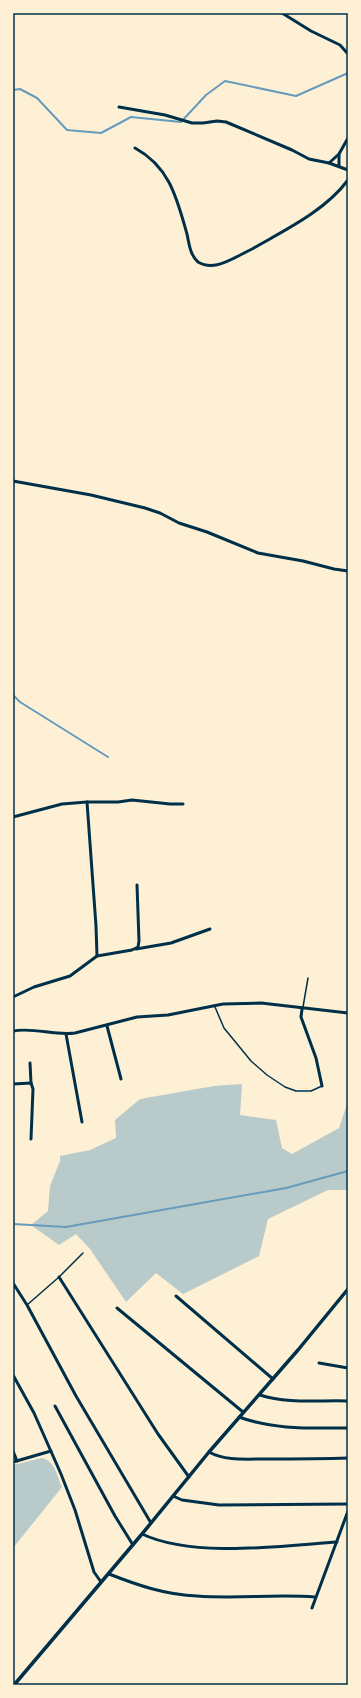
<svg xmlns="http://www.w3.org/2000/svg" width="361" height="1698" font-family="'PT Sans Narrow',sans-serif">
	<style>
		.green { fill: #b9caca }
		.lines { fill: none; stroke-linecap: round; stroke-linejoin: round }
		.stream { stroke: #669bbc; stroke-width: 2 }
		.service { stroke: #003049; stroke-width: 1.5 }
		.minor { stroke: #003049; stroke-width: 3 }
		.tertiary { stroke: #003049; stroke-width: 3.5 }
		.neatline { fill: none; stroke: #003049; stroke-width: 1.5 }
	</style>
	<rect width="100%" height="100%" fill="#fdf0d5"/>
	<!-- green -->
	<g class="green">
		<polygon points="242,1084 240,1115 276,1120 282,1148 292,1154 339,1128 348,1101 348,1190 328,1190 268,1219 259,1256 183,1294 156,1273 126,1302 90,1249 76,1234 59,1245 31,1225 48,1211 50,1186 60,1161 60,1156 90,1150 116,1138 115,1120 140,1099 214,1086"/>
		<path d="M42,1458c13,3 15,18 20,29l-49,61v-83z"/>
	</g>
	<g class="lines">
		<!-- stream -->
		<g class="stream">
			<polyline points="13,90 20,89 37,98 67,130 101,133 131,117 181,122 206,95 225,81 296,96 348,73"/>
			<polyline points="13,695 20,702 108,757"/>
			<polyline points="13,1224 66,1227 286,1188 348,1171"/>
		</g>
		<!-- service -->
		<g class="service">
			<polyline points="215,1007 224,1028 251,1061 267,1075 285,1087 296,1091 311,1091 322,1086"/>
			<polyline points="303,1007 308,978"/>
			<polyline points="27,1305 59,1277 83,1253"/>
		</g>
		<!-- minor -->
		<g class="minor">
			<polyline points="282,13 311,31 340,45 348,54"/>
			<polyline points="119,107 165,115 192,123 203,123 217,121 226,122 292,150 309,159 329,163 348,170"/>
			<path d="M135,148c35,19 42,51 52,86 2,9 3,21 11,28 5,3 12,4 18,3 12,-2 25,-11 36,-16 33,-19 73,-38 96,-69"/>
			<polyline points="329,163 339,154 348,138"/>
			<polyline points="339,166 339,154"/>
			<polyline points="13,481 91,495 145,508 160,513 179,523 207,532 258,553 303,561 334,569 348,571"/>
			<polyline points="13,817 62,804 87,802 118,802 132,800 170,804 183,804"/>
			<polyline points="136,949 171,943 210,929"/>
			<polyline points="97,956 132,950 138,947 139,941 137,885"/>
			<polyline points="13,997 34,987 70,976 97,956 96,926 87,802"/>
			<polyline points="302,1009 301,1017 316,1058 322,1086"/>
			<polyline points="107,1026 121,1079"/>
			<path d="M13,1031c21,-4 42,5 62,2l62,-16 31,-2 55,-11 38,-1 87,10"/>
			<polyline points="66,1034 82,1122"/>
			<polyline points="30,1063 31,1083"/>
			<polyline points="13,1084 31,1083 33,1089 31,1139"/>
			<polyline points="59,1277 158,1434 189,1477"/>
			<polyline points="13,1283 27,1305 76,1396 151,1523"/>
			<polyline points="176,1296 273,1379"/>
			<polyline points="117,1308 243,1412"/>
			<polyline points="319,1363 348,1368"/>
			<polyline points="13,1375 34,1413 61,1474 75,1510 94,1572 101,1582"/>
			<path d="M260,1395c27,9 59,5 88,6"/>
			<polyline points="55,1406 115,1516 133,1545"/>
			<path d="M239,1417c35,13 72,11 109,11"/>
			<polyline points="13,1451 17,1461"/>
			<path d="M209,1452c16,9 37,7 55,7 28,0 56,0 84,-1"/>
			<polyline points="13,1462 51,1451"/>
			<polyline points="173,1496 182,1500 219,1505 348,1504"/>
			<path d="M142,1534c51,24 139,12 195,8"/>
			<path d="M109,1574c28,11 57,21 88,22 39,3 79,-2 118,1"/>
			<polyline points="312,1608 348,1511"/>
		</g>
		<!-- tertiary -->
		<polyline class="tertiary" points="14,1685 142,1534 209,1452 298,1350 348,1289"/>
	</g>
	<!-- border -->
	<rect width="361" height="1698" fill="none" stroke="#fdf0d5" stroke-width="28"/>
	<rect x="14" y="14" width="333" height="1670" class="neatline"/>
</svg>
